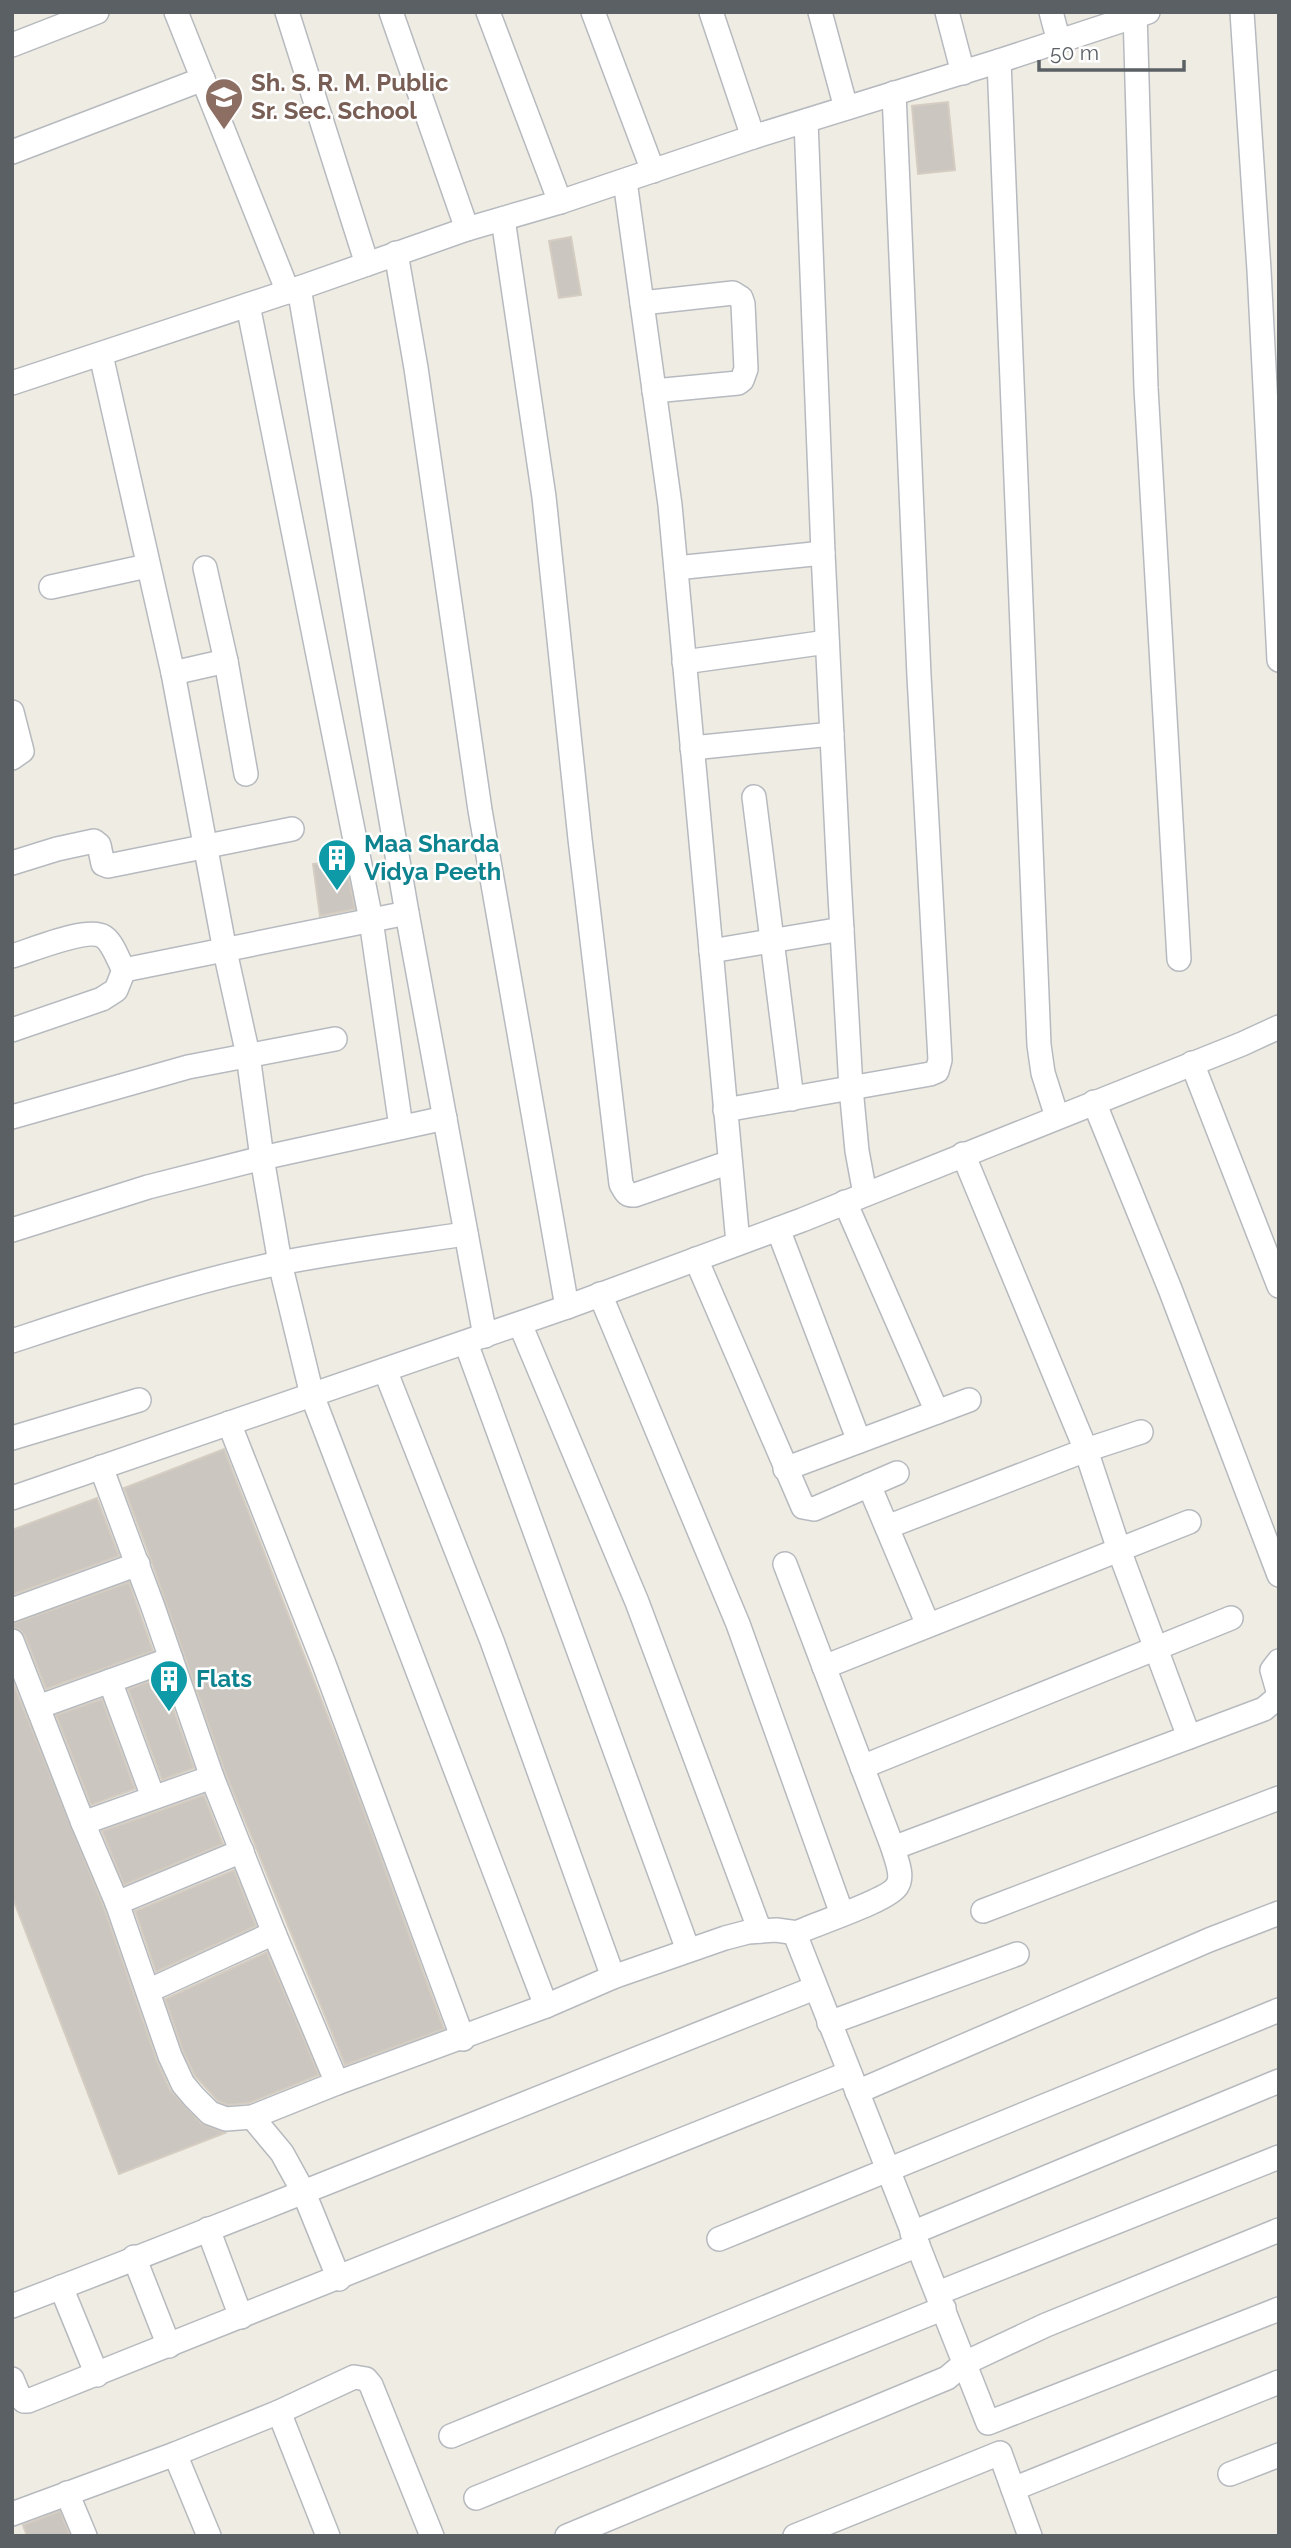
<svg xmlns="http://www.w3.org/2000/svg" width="1291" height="2548" font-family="Raleway,sans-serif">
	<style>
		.building { fill: #cbc6c0; stroke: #d5cdc1; stroke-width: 2 }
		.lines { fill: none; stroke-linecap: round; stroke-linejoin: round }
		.minor-casing { stroke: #b6babf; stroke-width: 26 }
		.minor { stroke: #fff; stroke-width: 23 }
		.labels { text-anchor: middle; stroke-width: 5; stroke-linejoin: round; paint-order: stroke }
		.education-label { font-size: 24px; font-weight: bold; fill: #785e54; stroke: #fff; text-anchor: start }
		.culture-label { font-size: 24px; font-weight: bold; fill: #0d838f; stroke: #fff; text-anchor: start }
	</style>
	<rect width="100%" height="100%" fill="#efece3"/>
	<!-- building -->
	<g class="building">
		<polygon points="948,102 955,170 918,174 912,106"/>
		<polygon points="571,237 581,295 559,298 549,241"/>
		<polygon points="345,859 355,909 320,916 313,864"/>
		<polygon points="224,1449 346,1763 444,2029 345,2065 225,1772 151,1560 124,1488"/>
		<polygon points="97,1498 119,1556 12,1595 12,1530"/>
		<polygon points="129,1582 153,1651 46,1689 25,1636 20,1630 12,1627 12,1624"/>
		<polygon points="162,1677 194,1768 162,1780 128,1689"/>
		<polygon points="12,1680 104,1908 157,2061 170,2090 201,2123 225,2133 119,2174 12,1896"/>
		<polygon points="102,1699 135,1789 91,1805 56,1715"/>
		<polygon points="204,1795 223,1844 124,1885 102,1831"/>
		<polygon points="234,1870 256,1926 156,1972 135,1911"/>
		<polygon points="267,1952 319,2075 249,2103 228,2105 218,2101 195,2076 183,2051 165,1999"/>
		<polygon points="60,2511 70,2536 27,2536 23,2525"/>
	</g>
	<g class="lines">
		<defs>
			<g id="minor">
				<polyline points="176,12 288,292"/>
				<polyline points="287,12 367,264"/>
				<polyline points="391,12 467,229"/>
				<polyline points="488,12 560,202"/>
				<polyline points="593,12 653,171"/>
				<polyline points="711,12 753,137"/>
				<polyline points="820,12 846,108"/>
				<polyline points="947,12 963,73"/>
				<polyline points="1051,12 1059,42"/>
				<polyline points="1135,12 1146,388 1179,959"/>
				<polyline points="1242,12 1259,270 1279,660"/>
				<polyline points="12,45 97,12"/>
				<polyline points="999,61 1039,1045 1043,1073 1057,1117"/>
				<polyline points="806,121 823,553 839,878 851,1088 857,1151 865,1194"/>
				<polyline points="12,152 203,79"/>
				<polyline points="625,181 670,505 738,1243"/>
				<path d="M503,219l41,278 36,342 41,345c4,7 5,12 14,11l95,-33"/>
				<polyline points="396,253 416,368 480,810 567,1307"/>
				<polyline points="299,288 407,913 485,1336"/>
				<polyline points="642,303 733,293 741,298 743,304 746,369 742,380 738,383 654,391"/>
				<polyline points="248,305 371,920 401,1127"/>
				<polyline points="101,355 173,673 225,951 248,1055 262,1158 280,1263 312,1395 546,2006"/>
				<polyline points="12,383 299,288 467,229 560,202 753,137 999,61 1148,12"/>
				<polyline points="205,568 226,661 246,774"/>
				<polyline points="676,568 823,553"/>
				<polyline points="51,587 147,566"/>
				<polyline points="684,662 827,642"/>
				<polyline points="173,673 226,661"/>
				<polyline points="12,712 22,751 12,758"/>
				<polyline points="692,748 832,734"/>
				<polyline points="754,797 792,1099"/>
				<polyline points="12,863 57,849 94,841 99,845 103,864 108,866 292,829"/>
				<polyline points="711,951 842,929"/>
				<path d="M12,956c18,-5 76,-30 92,-19 9,6 14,23 20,33l283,-57"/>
				<polyline points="12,1030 102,999 116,990 124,970"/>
				<polyline points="1192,1063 1279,1286"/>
				<polyline points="1094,1102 1170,1289 1279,1575"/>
				<polyline points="725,1110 930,1074 937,1071 940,1060 919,676 894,93"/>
				<polyline points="12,1117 188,1067 335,1039"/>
				<polyline points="963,1154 1086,1450 1119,1550 1189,1737"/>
				<polyline points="845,1202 937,1412"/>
				<polyline points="778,1229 859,1441"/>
				<polyline points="12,1230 148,1187 262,1158 445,1118"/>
				<polyline points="696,1259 803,1507 814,1509 897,1473"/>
				<polyline points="600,1294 738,1624 842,1914"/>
				<polyline points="520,1324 637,1602 760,1931"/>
				<path d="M12,1341c88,-29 177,-59 268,-78 61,-12 124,-20 186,-29"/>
				<polyline points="466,1343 688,1950"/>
				<polyline points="385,1370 492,1641 613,1977"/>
				<polyline points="229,1423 324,1664 463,2039"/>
				<polyline points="12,1438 139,1400"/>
				<polyline points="101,1467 153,1607 212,1777 274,1933 337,2083"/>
				<polyline points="785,1469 969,1400"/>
				<polyline points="869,1485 928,1625"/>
				<polyline points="12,1498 567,1307 802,1220 1242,1044 1279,1027"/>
				<polyline points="887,1527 1086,1450 1141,1432"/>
				<path d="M785,1564l108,284c3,11 11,28 4,38 -8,14 -79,37 -96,45l-4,8 191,484 291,-114"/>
				<polyline points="12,1610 138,1564"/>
				<polyline points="12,1641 83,1823 117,1903 170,2056 183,2084 194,2097 210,2113 226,2119 252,2117 337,2083 546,2006 613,1977 725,1938 748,1932 776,1930 798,1933"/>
				<polyline points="824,1667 1189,1522"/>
				<polyline points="110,1681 153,1797"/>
				<polyline points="38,1707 171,1659"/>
				<polyline points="862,1767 1231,1618"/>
				<polyline points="83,1823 212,1777"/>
				<polyline points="893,1848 1264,1709 1277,1698 1278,1691 1272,1670 1279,1661"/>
				<polyline points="117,1903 242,1851"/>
				<polyline points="983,1911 1279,1798"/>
				<polyline points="148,1991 274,1933"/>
				<polyline points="829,2023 1017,1954"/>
				<polyline points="857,2092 1209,1940 1279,1913"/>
				<polyline points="252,2117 282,2153 304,2193 339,2279"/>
				<polyline points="208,2229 241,2317"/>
				<polyline points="912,2233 1279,2081"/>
				<polyline points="719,2239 1279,2010"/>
				<polyline points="134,2257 169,2346"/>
				<polyline points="61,2287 97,2375"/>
				<polyline points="938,2293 1279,2157"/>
				<path d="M12,2306c269,-102 535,-213 803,-318"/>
				<polyline points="12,2379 19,2396 24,2401 28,2401 849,2073"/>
				<polyline points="279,2412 328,2536"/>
				<polyline points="451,2436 918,2245"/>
				<polyline points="175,2454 209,2536"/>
				<polyline points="1230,2474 1279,2455"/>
				<polyline points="1013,2489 1279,2382"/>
				<polyline points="67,2493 85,2536"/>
				<polyline points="476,2498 944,2308"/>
				<polyline points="12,2514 175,2454 279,2412 354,2377 366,2379 371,2385 432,2536"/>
				<polyline points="567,2536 947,2378 965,2363 1046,2325 1279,2230"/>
				<polyline points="795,2536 1000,2453 1030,2536"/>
			</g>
		</defs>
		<!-- minor casing -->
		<use href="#minor" class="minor-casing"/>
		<!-- minor -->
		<use href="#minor" class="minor"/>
	</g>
	<!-- icons -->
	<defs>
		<symbol id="school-pin" viewBox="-11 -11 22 30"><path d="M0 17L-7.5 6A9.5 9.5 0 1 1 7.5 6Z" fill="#8d6e63" stroke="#fff"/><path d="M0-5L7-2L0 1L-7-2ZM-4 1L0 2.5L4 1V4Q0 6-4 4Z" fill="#fff"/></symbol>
		<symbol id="building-pin" viewBox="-11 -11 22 30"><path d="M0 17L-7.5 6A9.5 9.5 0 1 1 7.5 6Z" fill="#0f9aa8" stroke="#fff"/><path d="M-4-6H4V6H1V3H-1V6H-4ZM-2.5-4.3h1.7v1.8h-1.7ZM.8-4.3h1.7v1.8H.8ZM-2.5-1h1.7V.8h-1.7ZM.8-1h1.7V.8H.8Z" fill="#fff"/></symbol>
	</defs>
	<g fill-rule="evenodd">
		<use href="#school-pin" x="202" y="75" width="44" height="60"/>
		<use href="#building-pin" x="315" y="836" width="44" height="60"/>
		<use href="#building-pin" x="147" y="1657" width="44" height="60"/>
	</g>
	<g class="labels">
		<!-- education labels -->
		<g class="education-label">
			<text x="251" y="91">Sh. S. R. M. Public<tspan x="251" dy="28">Sr. Sec. School</tspan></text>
		</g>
		<!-- culture labels -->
		<g class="culture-label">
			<text x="364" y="852">Maa Sharda<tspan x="364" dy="28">Vidya Peeth</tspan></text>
			<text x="196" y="1687">Flats</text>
		</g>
	</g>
	<!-- border -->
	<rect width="1291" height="2548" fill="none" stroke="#5b6065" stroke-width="28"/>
	<!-- scale -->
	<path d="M1039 60v10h145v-10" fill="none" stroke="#5b6065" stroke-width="3.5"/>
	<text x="1050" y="60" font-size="21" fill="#5b6065" stroke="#ffffff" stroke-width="5" paint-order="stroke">50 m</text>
</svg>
